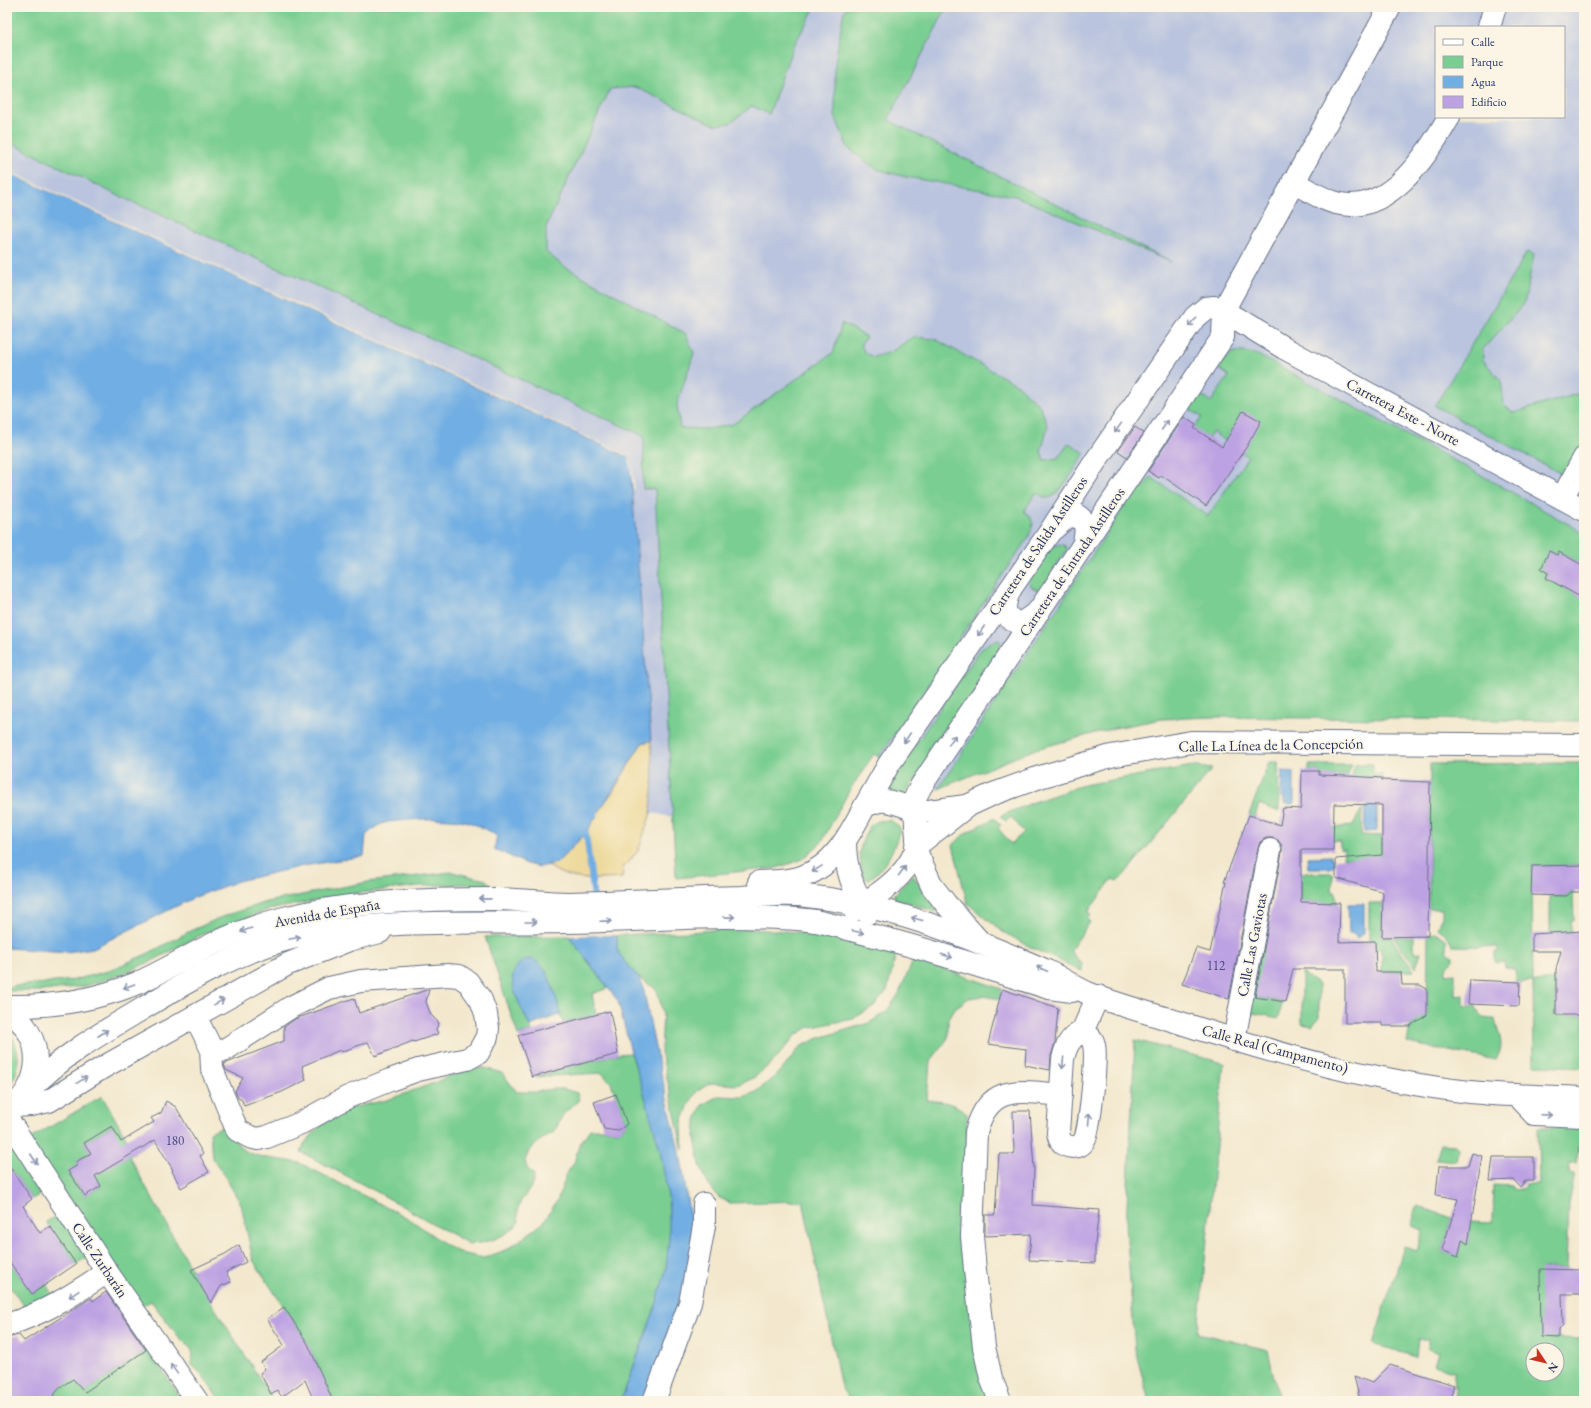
<svg xmlns="http://www.w3.org/2000/svg" width="1591" height="1408" font-family="'EB Garamond',serif">
	<style>
		.industrial { fill: #bac4de; fill-rule: evenodd }
		.green { fill: #7ace91; stroke: #4a7e78; fill-rule: evenodd }
		.sand { fill: #eeda9e; stroke: #84847e }
		.water { fill: #71aee3; stroke: #466ea0 }
		.pier { fill: #f3e8ce }
		.lines { fill: none; stroke-linecap: round; stroke-linejoin: round }
		.stream { stroke: #71aee3; stroke-width: 6 }
		.building { fill: #bda2e3 }
		.minor-casing { stroke: #677085; stroke-width: 24 }
		.highway-casing { stroke: #677085; stroke-width: 24 }
		.minor { stroke: #fff; stroke-width: 22 }
		.highway { stroke: #fff; stroke-width: 22 }
		.oneway { stroke: #8d97ae }
		.labels { text-anchor: middle; stroke-width: 3.5; stroke-linejoin: round; paint-order: stroke }
		.number-label { font-size: 13px; fill: #444c7f }
		.street-label { font-size: 15px; fill: #1b2f5e; stroke: #fcf5e5 }
	</style>
	<rect width="100%" height="100%" fill="#fcf5e5"/>
	<filter id="ink" filterUnits="userSpaceOnUse"><feTurbulence type="fractalNoise" baseFrequency=".025" numOctaves="2"/><feDisplacementMap in="SourceGraphic" scale="8" xChannelSelector="R" yChannelSelector="G"/><feConvolveMatrix kernelMatrix="1 2 1 2 8 2 1 2 1" color-interpolation-filters="sRGB"/></filter>
	<filter id="wash" filterUnits="userSpaceOnUse"><feTurbulence type="fractalNoise" baseFrequency=".012" numOctaves="4" result="noise"/><feDisplacementMap in="SourceGraphic" scale="16" xChannelSelector="R" yChannelSelector="G"/><feGaussianBlur stdDeviation="0.9" result="paint"/><feColorMatrix in="noise" values="0 0 0 0 0 0 0 0 0 0 0 0 0 0 0 0 0 1.4 0 .05"/><feComposite in="paint" operator="in"/></filter>
	<g filter="url(#wash)">
		<rect width="100%" height="100%" fill="#f3e8ce"/>
		<!-- industrial -->
		<path class="industrial" d="M7,7h1577v602l-378,-76 -68,-46 -191,299 -15,5 -4,-1 -54,-36 -201,63 -22,-4 2,-35 -20,-289 -4,-31 -622,-286zM1436,27h128v90h-128z"/>
		<!-- green -->
		<g class="green">
			<path d="M7,7h808l-23,42 -23,65 -17,-8 -22,17 -15,2 -80,-38 -25,2 -64,138v25l16,13 124,69 8,19 -17,51 3,24 29,1 24,-5 100,-71 9,-30 24,14 -5,7 3,8 9,5 18,-5 22,-15 22,2 81,45 24,22 8,20 -7,25 3,9 14,-2 11,-15 16,10c-7,10 -26,46 -38,45 -3,0 -8,-4 -11,-5l-12,18 6,5 3,8 -4,12 -150,221 -5,-3 -25,37 -28,52 -20,17 -24,8 -101,10 -21,-389h-12l1,-53 -531,-243 -106,-52z"/>
			<polygon points="847,7 947,7 888,120 1171,262 1015,196 906,177 876,169 848,148 835,116 835,63 844,11"/>
			<polygon points="1527,252 1534,255 1524,304 1483,349 1483,360 1501,381 1504,405 1513,413 1584,392 1584,444 1567,477 1435,406"/>
			<polygon points="1234,352 1244,352 1258,355 1492,481 1584,533 1584,557 1580,564 1559,552 1557,555 1550,551 1541,569 1548,573 1546,578 1584,599 1584,721 1212,717 1162,719 1115,728 1036,749 938,789 1138,486 1142,489 1151,477 1208,516 1248,457 1213,432 1189,465 1182,445 1202,417 1189,409 1199,394 1211,402 1229,376 1218,368 1224,360"/>
			<polygon points="1061,544 1065,546 1067,549 1046,585 1037,590 1032,587 1029,582 1031,577 1051,547"/>
			<path d="M999,640l2,4 -1,12 -94,137c-7,3 -13,2 -17,-5v-4l9,-14 82,-120 9,-7z"/>
			<polygon points="1269,762 1278,762 1279,812 1259,804 1255,817 1249,815"/>
			<path d="M1584,763v102l-52,1 1,116 23,-2v35h28v52l-50,-2 -1,-83h-17l-1,-13 -10,-1 -1,-6h-9v-11h3v-4l-46,-1c-2,-9 -7,-13 -15,-18l5,-12v-7h-13l1,-145z"/>
			<polygon points="1356,764 1373,764 1373,774 1382,774 1382,801 1352,785 1353,771"/>
			<polygon points="1309,765 1352,765 1347,776 1333,776 1318,779 1319,771 1309,771"/>
			<polygon points="1193,766 1212,769 1119,881 1112,879 1088,912 1091,915 1087,919 1090,922 1070,951 1082,964 1082,971 1034,949 1003,932 967,903 953,845 964,834 994,818 1001,825 998,828 1011,844 1024,832 1011,817 1006,821 1000,816 1034,802 1083,785"/>
			<polygon points="1362,809 1361,835 1382,836 1382,866 1350,858 1343,858 1344,849 1340,849 1340,841 1331,841 1331,828 1352,826"/>
			<path d="M887,820l5,1 8,7c-5,21 -14,40 -32,52l-5,-3 -4,-24 5,-16 6,-11 8,-5z"/>
			<polygon points="452,872 486,880 491,885 463,884 420,886 350,894 268,910 205,933 154,960 117,976 86,986 43,991 7,991 7,987 74,980 108,971 149,953 190,931 224,916 266,902 368,882"/>
			<polygon points="1301,873 1333,873 1332,891 1335,891 1337,903 1307,902 1302,910"/>
			<polygon points="913,875 928,899 938,907 936,912 896,899 894,895"/>
			<polygon points="1571,892 1573,892 1574,920 1571,921 1571,932 1550,933 1550,896 1567,896"/>
			<polygon points="1369,903 1382,903 1382,937 1391,937 1414,971 1382,972 1382,948 1369,948"/>
			<polygon points="733,928 784,931 842,936 892,950 896,955 887,991 874,1006 853,1019 807,1028 794,1037 774,1061 755,1077 737,1085 711,1083 697,1091 689,1104 682,1123 683,1150 661,1052 663,1014 657,990 638,977 624,961 617,950 617,935 691,932"/>
			<path d="M1435,932l11,7c1,5 -1,9 1,14l6,3v4l-6,6 -2,8 10,-1v23l9,-1v11h12c2,11 9,13 19,13 3,17 11,23 1,41l-89,-17 3,-17 17,-12 1,-80h5z"/>
			<polygon points="569,936 608,988 592,994 596,1015 563,1023 546,971 513,983 517,997 532,1031 518,1035 485,937"/>
			<polygon points="1394,937 1414,937 1414,953 1421,952 1416,968"/>
			<polygon points="1261,941 1278,944 1260,998 1282,1002 1279,1018 1248,1012"/>
			<path d="M914,959l88,30 -2,10 -17,-3 -14,2 -14,10 -7,12v18l-18,24 -3,38c18,2 25,2 40,13v22l25,266h-142l-9,-14 -38,-186 -73,2 -12,-6 -10,-13 -8,-19 -5,-27 1,-18 6,-15 16,-9 25,1 13,-5 25,-21 19,-24 16,-8 53,-16 18,-12 11,-16z"/>
			<polygon points="1302,973 1319,985 1319,1018 1312,1026 1302,1024"/>
			<path d="M7,1030c14,16 16,42 0,57z"/>
			<polygon points="1135,1040 1224,1063 1198,1333 1268,1350 1279,1401 1149,1401 1135,1350 1126,1226"/>
			<path d="M631,1053c23,68 48,143 35,216 -3,19 -11,39 -18,58 -9,25 -18,49 -27,74h-288l-25,-57 -55,-84 -12,-56 -20,-34 -9,-12 -2,-26 14,-6c10,6 11,18 20,24 13,9 39,9 56,13l111,57 35,25 14,8 24,5 24,-9 35,-26 15,-24 9,-26 7,-10 5,-18 11,-16h15l13,2 9,-7 -16,-41 -9,-10 -70,4 86,-23z"/>
			<path d="M466,1068h19l17,5 15,19h19l15,-3h13l13,4 2,7 -15,13 -10,19 -12,7 -13,12 -4,10 2,7 7,7c-1,22 -21,21 -15,47 -11,15 -32,21 -50,22l-90,-51 -78,-41 3,-8 18,-20 28,-16 37,-8 47,-17z"/>
			<path d="M102,1096l33,57 -6,3 68,124 77,121h-54l-17,-25 -12,-12 2,-10 -2,-5 -12,-12 -28,-36 -13,7 -110,-168zM112,1126l-17,50 6,10 -16,10 -17,-24 10,-7 -2,-4 15,-8 -7,-10z"/>
			<path d="M1538,1128h45l-7,35h-6l-1,10 5,1 -6,30 -2,65h-25l18,69 25,1v62h-128l-2,-30 -20,-6 4,-12 -10,-4v-10h-10l-2,18 -43,-13 31,-97 13,4 6,-21 -12,-4 6,-20 35,12 -10,32 16,6 4,-16 6,3 3,-22 21,1 1,-37 19,1 3,4 9,-2 1,-4h14zM1533,1350h24v24h-24z"/>
			<polygon points="1441,1144 1455,1145 1458,1149 1456,1161 1436,1159"/>
			<polygon points="13,1146 44,1192 32,1199 7,1164 7,1150"/>
			<polygon points="59,1214 87,1257 76,1264 46,1222"/>
			<polygon points="7,1258 32,1294 47,1284 54,1296 26,1308 7,1283"/>
			<polygon points="148,1349 183,1401 50,1401 55,1395 53,1392 64,1385 63,1359 85,1392"/>
		</g>
		<!-- sand -->
		<path class="sand" d="M651,741l2,37 -2,35 -13,38 -15,17 -1,10c-25,1 -53,5 -74,-13l9,-2 56,-71 29,-49z"/>
		<!-- water -->
		<g class="water">
			<path d="M7,172l623,286 21,283 -9,2 -56,90 -29,30 -17,4 -13,-3 -33,-15 3,-13c-10,-6 -21,-12 -32,-15 -23,-5 -55,-1 -78,1l-10,4 -11,9 -2,21 -61,10 -65,15 -45,17 -100,50 -25,4 -61,-4z"/>
			<polygon points="1282,771 1294,772 1294,804 1284,804 1284,798 1281,797"/>
			<polygon points="1369,802 1377,806 1377,831 1364,832 1365,807 1367,807"/>
			<polygon points="1331,856 1331,858 1333,859 1335,863 1331,868 1308,868 1307,857"/>
			<polygon points="1348,904 1364,904 1364,933 1357,939 1354,934 1349,933"/>
			<polygon points="617,935 617,950 624,961 638,977 643,986 655,1047 681,1159 694,1244 691,1270 646,1401 621,1401 655,1309 666,1269 669,1238 669,1202 660,1150 643,1090 631,1052 618,1001 569,936"/>
			<path d="M532,959c18,7 23,37 29,55l-31,12c-6,-13 -20,-37 -17,-51 1,-6 6,-11 10,-15z"/>
		</g>
		<!-- pier -->
		<g class="pier">
			<polygon points="7,170 630,456 635,489 633,489 629,457 7,172"/>
			<polygon points="618,933 619,935 569,936 568,934"/>
		</g>
		<g class="lines">
			<!-- stream -->
			<polyline class="stream" points="586,833 594,899"/>
		</g>
		<g id="blocks">
			<!-- building -->
			<g class="building">
				<polygon points="1243,411 1261,421 1247,446 1206,506 1161,475 1159,478 1148,471 1184,417 1196,425 1194,428 1222,447"/>
				<polygon points="1135,427 1144,433 1127,457 1118,451"/>
				<polygon points="1549,551 1557,555 1559,552 1584,566 1584,599 1546,578 1548,573 1541,569"/>
				<polygon points="1302,771 1319,771 1319,775 1347,776 1382,778 1382,780 1430,782 1428,936 1382,937 1383,892 1336,878 1336,859 1382,855 1382,805 1334,804 1333,850 1301,850 1301,902 1340,903 1339,942 1375,941 1376,972 1401,972 1402,985 1420,985 1427,989 1427,1015 1410,1026 1382,1026 1382,1023 1345,1023 1345,969 1293,969 1285,1002 1255,997 1282,852 1282,846 1278,840 1273,838 1266,838 1260,842 1258,848 1229,999 1182,984 1196,948 1210,952 1226,882 1224,882 1249,815 1280,825 1283,808 1301,809"/>
				<polygon points="1584,865 1584,892 1571,892 1567,896 1531,895 1532,866"/>
				<polygon points="1584,931 1584,1015 1556,1015 1556,969 1561,951 1532,951 1532,934"/>
				<polygon points="1470,980 1520,982 1519,1006 1468,1004"/>
				<polygon points="429,989 426,1002 431,1015 439,1023 436,1029 438,1034 414,1042 413,1041 375,1056 368,1042 341,1052 340,1050 302,1066 306,1080 282,1092 244,1106 242,1100 238,1098 235,1091 243,1078 226,1070 224,1064 284,1041 284,1027 295,1019 354,998 359,1013"/>
				<polygon points="1002,989 1058,1008 1055,1043 1051,1056 1050,1070 1025,1065 1026,1049 988,1044"/>
				<polygon points="610,1011 618,1054 532,1077 518,1035"/>
				<polygon points="616,1094 627,1124 618,1131 604,1129 594,1102"/>
				<polygon points="166,1101 176,1107 203,1154 200,1156 209,1172 181,1188 172,1171 173,1170 155,1140 95,1176 101,1186 85,1196 68,1171 78,1165 76,1162 91,1153 84,1143 112,1126 121,1142 154,1122 151,1118 161,1113"/>
				<polygon points="1013,1111 1030,1111 1034,1169 1033,1205 1099,1210 1095,1244 1095,1263 1029,1260 1031,1234 985,1236 985,1215 995,1215 999,1154 1014,1154"/>
				<polygon points="1472,1153 1482,1156 1468,1244 1462,1240 1458,1257 1442,1250 1458,1199 1436,1195 1439,1166 1468,1166"/>
				<polygon points="1493,1157 1534,1157 1534,1181 1525,1181 1520,1187 1514,1180 1490,1181"/>
				<polygon points="7,1163 32,1199 23,1206 40,1233 50,1226 76,1264 32,1294 7,1258"/>
				<polygon points="239,1245 246,1262 226,1272 231,1282 221,1286 211,1303 191,1270 225,1254"/>
				<polygon points="1540,1269 1584,1270 1584,1294 1562,1294 1563,1325 1559,1330 1559,1338 1541,1337"/>
				<polygon points="106,1292 146,1350 85,1392 73,1379 59,1388 50,1401 7,1401 7,1338 19,1335 24,1341 91,1298 93,1301"/>
				<polygon points="284,1307 308,1344 333,1401 314,1401 305,1380 282,1397 277,1390 271,1394 260,1373 265,1369 261,1362 284,1345 267,1319"/>
				<polygon points="1390,1365 1454,1385 1450,1401 1360,1401 1354,1376 1372,1383"/>
			</g>
		</g>
	</g>
	<g filter="url(#ink)">
		<use href="#blocks" fill-opacity="0" stroke="#677085" stroke-width="1"/>
		<g class="lines">
			<defs>
				<g id="minor">
					<polyline points="1489,27 1495,7"/>
					<path d="M1293,182c15,8 31,19 48,22 49,9 87,-50 108,-87"/>
					<polyline points="1562,498 1584,458"/>
					<path d="M1053,529l13,-11 10,-3c13,7 10,19 7,31"/>
					<path d="M1010,590c-7,15 -9,30 12,33l17,-12"/>
					<polyline points="865,806 889,764 1049,533 1097,459 1195,317 1206,308 1214,307 1224,311 1284,348 1584,510"/>
					<polyline points="912,810 915,798 921,786 1223,337 1224,311 1229,300 1390,7"/>
					<polyline points="914,813 966,806"/>
					<polyline points="916,846 967,806 993,794 1040,777 1111,756 1191,742 1584,745"/>
					<path d="M195,1016l16,32c6,5 9,4 15,1l65,-42 38,-19 32,-7 87,-6 11,1 9,6 13,18 5,14 2,14 -1,9 -9,16 -11,6 -49,11 -28,10 -42,17 -47,26 -34,14 -9,2 -8,-2 -13,-7 -25,-61 -1,-21"/>
					<path d="M1082,1032c7,3 11,7 12,13 3,12 -4,86 -10,96 -4,8 -18,8 -23,0 -2,-2 -2,-5 -3,-8l5,-74c3,-13 7,-22 19,-27l16,-36"/>
					<polyline points="1234,1040 1270,850"/>
					<polyline points="1516,1095 1534,1114 1584,1116"/>
					<polyline points="15,1106 31,1105 49,1101 102,1068 288,964 349,940 380,932"/>
					<polyline points="7,1118 107,1272 197,1401"/>
					<path d="M7,1325c38,-12 67,-31 100,-53"/>
					<polyline points="654,1401 690,1303 704,1226 704,1204"/>
					<path d="M1000,1401l-9,-23 -7,-31 -9,-77 -3,-34 4,-104c13,-49 44,-41 85,-37"/>
				</g>
				<g id="highway">
					<path d="M845,842c0,27 8,49 23,71"/>
					<polyline points="916,851 932,886 946,904 978,940"/>
					<path d="M759,882c15,-1 31,0 45,-6 32,-12 46,-43 61,-70 5,-2 10,-4 15,-5 6,-1 31,5 34,11 2,4 2,11 2,15 1,7 2,18 -1,25 -11,27 -38,43 -61,58"/>
					<path d="M7,1006c43,1 88,-6 128,-22 28,-12 53,-28 80,-41 22,-10 46,-19 69,-25 68,-17 142,-19 212,-19 24,0 49,4 73,4 57,-1 115,-5 172,-6 21,-1 44,-4 65,-1 85,9 163,41 241,75 15,7 28,17 43,23 31,12 63,20 94,30 93,30 188,57 286,68 38,4 76,4 114,6"/>
					<path d="M7,1011c40,23 37,76 0,100"/>
					<path d="M28,1091c31,-33 70,-56 109,-79 49,-30 99,-60 155,-74 90,-21 183,-14 275,-16 52,-1 104,-4 156,-5 31,0 62,0 92,4 17,3 35,9 52,13 61,15 121,35 182,54l23,3"/>
				</g>
			</defs>
			<!-- minor casing -->
			<use href="#minor" class="minor-casing"/>
			<!-- highway casing -->
			<use href="#highway" class="highway-casing"/>
			<!-- minor -->
			<use href="#minor" class="minor"/>
			<!-- highway -->
			<use href="#highway" class="highway"/>
		</g>
		<!-- one-way arrows -->
		<defs><path id="oneway-shaft" d="M-6 0H5M1.5-3L5.5 0L1.5 3" fill="none" stroke-width="1.6" stroke-linecap="round" stroke-linejoin="round"/></defs>
		<g class="oneway">
			<use href="#oneway-shaft" transform="translate(1192 322) rotate(127)"/>
			<use href="#oneway-shaft" transform="translate(1165 425) rotate(-56)"/>
			<use href="#oneway-shaft" transform="translate(1118 428) rotate(125)"/>
			<use href="#oneway-shaft" transform="translate(981 631) rotate(124)"/>
			<use href="#oneway-shaft" transform="translate(907 738) rotate(124)"/>
			<use href="#oneway-shaft" transform="translate(952 740) rotate(-56)"/>
			<use href="#oneway-shaft" transform="translate(817 869) rotate(148)"/>
			<use href="#oneway-shaft" transform="translate(902 871) rotate(-53)"/>
			<use href="#oneway-shaft" transform="translate(485 899) rotate(179)"/>
			<use href="#oneway-shaft" transform="translate(729 917) rotate(-1)"/>
			<use href="#oneway-shaft" transform="translate(917 919) rotate(-165)"/>
			<use href="#oneway-shaft" transform="translate(606 921) rotate(-2)"/>
			<use href="#oneway-shaft" transform="translate(531 922)"/>
			<use href="#oneway-shaft" transform="translate(246 930) rotate(160)"/>
			<use href="#oneway-shaft" transform="translate(858 932) rotate(14)"/>
			<use href="#oneway-shaft" transform="translate(295 938) rotate(-12)"/>
			<use href="#oneway-shaft" transform="translate(947 956) rotate(17)"/>
			<use href="#oneway-shaft" transform="translate(1042 969) rotate(-157)"/>
			<use href="#oneway-shaft" transform="translate(129 986) rotate(160)"/>
			<use href="#oneway-shaft" transform="translate(219 1002) rotate(-29)"/>
			<use href="#oneway-shaft" transform="translate(103 1033) rotate(-33)"/>
			<use href="#oneway-shaft" transform="translate(1063 1063) rotate(96)"/>
			<use href="#oneway-shaft" transform="translate(82 1080) rotate(-32)"/>
			<use href="#oneway-shaft" transform="translate(1546 1115) rotate(2)"/>
			<use href="#oneway-shaft" transform="translate(1089 1119) rotate(-85)"/>
			<use href="#oneway-shaft" transform="translate(34 1159) rotate(57)"/>
			<use href="#oneway-shaft" transform="translate(74 1294) rotate(146)"/>
			<use href="#oneway-shaft" transform="translate(174 1369) rotate(-125)"/>
		</g>
	</g>
	<g class="labels">
		<!-- number labels -->
		<g class="number-label">
			<text x="1216" y="970">112</text>
			<text x="175" y="1145">180</text>
		</g>
		<!-- street labels -->
		<g class="street-label">
			<text transform="translate(1403 412) rotate(28)" y="5">Carretera Este - Norte</text>
			<text transform="translate(1038 546) rotate(-56)" y="5">Carretera de Salida Astilleros</text>
			<text transform="translate(1072 562) rotate(-56)" y="5">Carretera de Entrada Astilleros</text>
			<text transform="translate(1271 745) rotate(-1)" y="5">Calle La Línea de la Concepción</text>
			<text transform="translate(327 913) rotate(-10)" y="5">Avenida de España</text>
			<text transform="translate(1252 945) rotate(-79)" y="5">Calle Las Gaviotas</text>
			<text transform="translate(1275 1049) rotate(15)" y="5">Calle Real (Campamento)</text>
			<text transform="translate(100 1260) rotate(56)" y="5">Calle Zurbarán</text>
		</g>
	</g>
	<!-- margin -->
	<rect width="1591" height="1408" fill="none" stroke="#fcf5e5" stroke-width="24"/>
	<!-- legend -->
	<rect x="1435" y="26" width="130" height="92" fill="#fcf5e5" stroke="#a2a6af"/>
	<rect x="1443" y="39" width="20" height="6" fill="#ffffff" stroke="#a2a6af"/>
	<text x="1471" y="46" font-size="12" fill="#1b2f5e">Calle</text>
	<rect x="1443" y="56" width="20" height="12" fill="#7ace91" stroke="#a2a6af"/>
	<text x="1471" y="66" font-size="12" fill="#1b2f5e">Parque</text>
	<rect x="1443" y="76" width="20" height="12" fill="#71aee3" stroke="#a2a6af"/>
	<text x="1471" y="86" font-size="12" fill="#1b2f5e">Agua</text>
	<rect x="1443" y="96" width="20" height="12" fill="#bda2e3" stroke="#a2a6af"/>
	<text x="1471" y="106" font-size="12" fill="#1b2f5e">Edificio</text>
	<!-- north arrow -->
	<g transform="translate(1545 1362) rotate(125)"><circle r="19" fill="#fcf5e5" stroke="#a2a6af"/>
	<path d="M0-3L7 15L0 10L-7 15Z" fill="#c8321e"/>
	<text y="-6" font-size="11" font-weight="bold" text-anchor="middle" fill="#1b2f5e">N</text>
	</g>
</svg>
